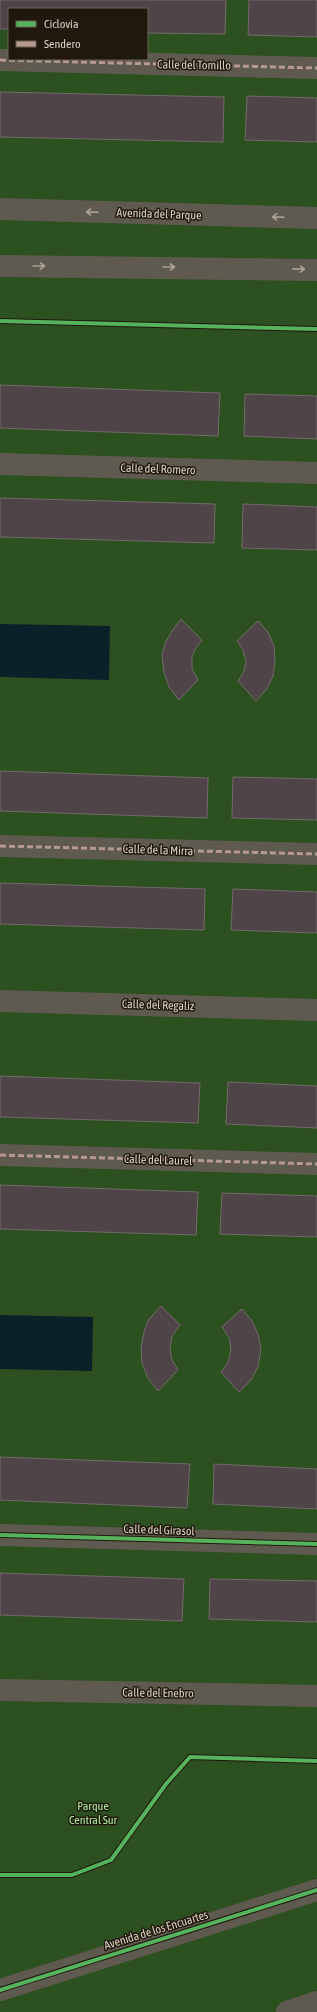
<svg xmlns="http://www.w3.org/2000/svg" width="317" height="2012" font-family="'Asap Condensed',sans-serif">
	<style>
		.green { fill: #2d5021; fill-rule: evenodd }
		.water { fill: #0a212a }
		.building { fill: #4f4447; stroke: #736b6a }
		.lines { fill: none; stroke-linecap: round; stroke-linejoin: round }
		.minor { stroke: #5f5a4f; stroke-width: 22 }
		.quiet { stroke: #b69a8f; stroke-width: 3; stroke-dasharray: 6 3; stroke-linecap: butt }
		.cycleway-casing { stroke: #20180d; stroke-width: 6 }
		.cycleway { stroke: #56b35d; stroke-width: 4 }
		.oneway { stroke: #aaa194 }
		.labels { text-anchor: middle; stroke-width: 3; stroke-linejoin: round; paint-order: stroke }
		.street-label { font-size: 12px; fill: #dcd1c2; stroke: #20180d }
		.park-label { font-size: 12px; fill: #aced9e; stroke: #20180d }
	</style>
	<rect width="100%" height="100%" fill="#352c1e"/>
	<!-- green -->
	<path class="green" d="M0,0h317v2012h-317zM9,9h138v50h-138z"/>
	<!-- water -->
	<g class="water">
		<polygon points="0,624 110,626 109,680 0,677"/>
		<polygon points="0,1315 93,1317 92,1371 0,1369"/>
	</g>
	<!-- building -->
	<g class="building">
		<polygon points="0,0 226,0 225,34 147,33 147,9 9,9 9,29 0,29"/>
		<polygon points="249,0 317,0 317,37 248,35"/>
		<polygon points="0,92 224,97 223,142 0,137"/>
		<polygon points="247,96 317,98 317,142 245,140"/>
		<polygon points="0,385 220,393 218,436 0,428"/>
		<polygon points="245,394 317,396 317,439 244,436"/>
		<polygon points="0,498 215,504 214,543 0,537"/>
		<polygon points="243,504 317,507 317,550 242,548"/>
		<polygon points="181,619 202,640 195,649 192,657 192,669 198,680 179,700 169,687 164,672 162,655 166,641 174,628"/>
		<polygon points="258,621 268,632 274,646 275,661 273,676 266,690 256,701 238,681 244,671 246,661 243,650 237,641"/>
		<polygon points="0,771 208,778 207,818 0,811"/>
		<polygon points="233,777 317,779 317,820 232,818"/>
		<polygon points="0,883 205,889 204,930 0,924"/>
		<polygon points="233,889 317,892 317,933 231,930"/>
		<polygon points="0,1076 200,1083 198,1123 0,1117"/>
		<polygon points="228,1082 317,1086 317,1128 226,1124"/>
		<polygon points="0,1185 198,1192 196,1235 0,1229"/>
		<polygon points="222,1193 317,1196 317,1237 220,1234"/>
		<polygon points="161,1306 180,1325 172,1336 170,1349 172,1360 178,1370 158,1391 148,1378 142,1363 141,1347 144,1332 149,1319"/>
		<polygon points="242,1309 252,1321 258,1334 261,1349 258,1367 251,1380 239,1392 221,1372 228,1362 231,1350 229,1338 222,1327"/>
		<polygon points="0,1457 190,1464 187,1508 0,1500"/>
		<polygon points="214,1464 317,1469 317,1509 213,1504"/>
		<polygon points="0,1573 184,1579 182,1621 0,1615"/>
		<polygon points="210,1579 317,1581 317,1622 209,1619"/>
	</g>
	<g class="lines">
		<!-- minor -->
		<g class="minor">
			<polyline points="0,60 317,68"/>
			<polyline points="0,209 317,218"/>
			<polyline points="0,266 317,270"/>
			<polyline points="0,464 317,473"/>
			<polyline points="0,846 317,854"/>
			<polyline points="0,1001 317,1010"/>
			<polyline points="0,1155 317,1164"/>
			<polyline points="0,1535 317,1544"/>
			<polyline points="0,1690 317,1696"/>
			<polyline points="0,1990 317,1890"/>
			<polyline points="287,2012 317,2002"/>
		</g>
		<!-- quiet -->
		<g class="quiet">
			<polyline points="0,60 317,68"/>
			<polyline points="0,846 317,854"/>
			<polyline points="0,1155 317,1164"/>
		</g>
		<defs>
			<g id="cycleway">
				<polyline points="0,321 317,329"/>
				<polyline points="0,1535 317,1544"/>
				<polyline points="0,1875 72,1875 111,1860 166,1784 190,1757 317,1761"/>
				<polyline points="0,1990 317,1890"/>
			</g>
		</defs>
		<!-- cycleway casing -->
		<use href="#cycleway" class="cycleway-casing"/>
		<!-- cycleway -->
		<use href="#cycleway" class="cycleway"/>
	</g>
	<!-- one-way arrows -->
	<defs><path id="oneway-shaft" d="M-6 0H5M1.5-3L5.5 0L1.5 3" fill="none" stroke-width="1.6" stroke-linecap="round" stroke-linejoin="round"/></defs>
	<g class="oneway">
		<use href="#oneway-shaft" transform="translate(92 212) rotate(-178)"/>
		<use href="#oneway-shaft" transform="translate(278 217) rotate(-178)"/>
		<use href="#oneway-shaft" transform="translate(39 266)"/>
		<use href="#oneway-shaft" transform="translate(169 267)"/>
		<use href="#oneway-shaft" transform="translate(299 269) rotate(1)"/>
	</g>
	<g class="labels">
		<!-- street labels -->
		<g class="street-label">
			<text transform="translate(194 65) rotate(1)" y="4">Calle del Tomillo</text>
			<text transform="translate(159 214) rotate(2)" y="4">Avenida del Parque</text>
			<text transform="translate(158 469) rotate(2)" y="4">Calle del Romero</text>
			<text transform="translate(158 850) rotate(2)" y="4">Calle de la Mirra</text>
			<text transform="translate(158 1005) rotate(2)" y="4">Calle del Regaliz</text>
			<text transform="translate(158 1160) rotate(2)" y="4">Calle del Laurel</text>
			<text transform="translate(159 1530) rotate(2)" y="4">Calle del Girasol</text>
			<text transform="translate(158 1693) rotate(1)" y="4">Calle del Enebro</text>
			<text transform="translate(156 1930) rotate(-17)" y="4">Avenida de los Encuartes</text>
		</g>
		<!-- park labels -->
		<g class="park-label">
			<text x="93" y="1810">Parque<tspan x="93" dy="14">Central Sur</tspan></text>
		</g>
	</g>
	<!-- legend -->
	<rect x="8" y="8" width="140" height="52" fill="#20180d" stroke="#6b6255"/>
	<rect x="16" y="21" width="20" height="6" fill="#56b35d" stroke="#6b6255"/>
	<text x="44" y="28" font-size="12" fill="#dcd1c2">Ciclovía</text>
	<rect x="16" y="41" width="20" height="6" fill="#b69a8f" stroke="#6b6255"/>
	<text x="44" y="48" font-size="12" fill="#dcd1c2">Sendero</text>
</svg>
